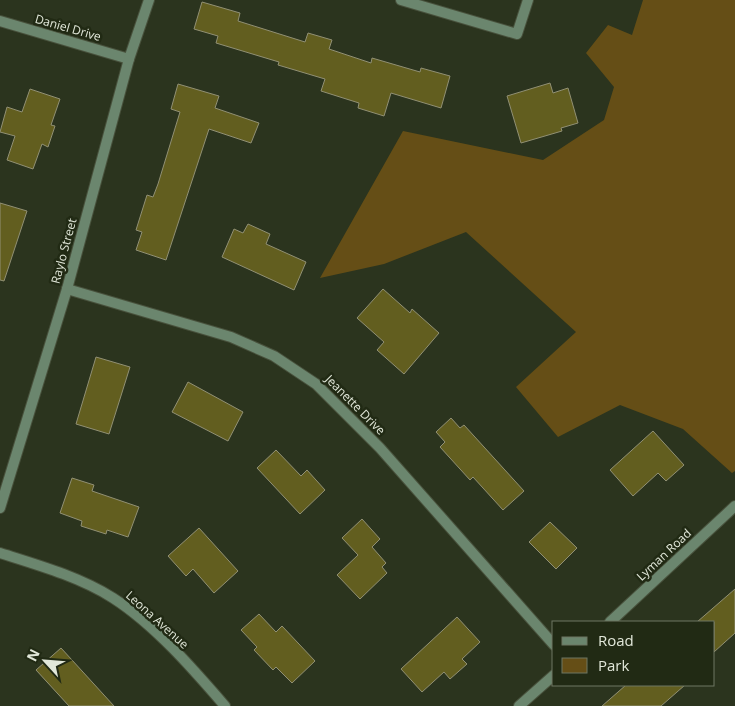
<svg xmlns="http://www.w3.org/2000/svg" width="735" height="706" font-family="'Open Sans',sans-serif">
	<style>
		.green { fill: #654e16 }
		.building { fill: #625e1f; stroke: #919074 }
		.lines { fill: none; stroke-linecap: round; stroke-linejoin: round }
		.street-casing { stroke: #48513c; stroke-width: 12 }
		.street { stroke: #6b866e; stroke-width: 10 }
		.labels { text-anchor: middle; stroke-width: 5; stroke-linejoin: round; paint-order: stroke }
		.street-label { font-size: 12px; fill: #e1e7d9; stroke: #212a14 }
	</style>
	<rect width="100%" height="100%" fill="#2b341e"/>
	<!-- green -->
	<polygon class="green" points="643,0 735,0 735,471 732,473 683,429 620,405 558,437 516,387 576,332 466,232 384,264 320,278 403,131 543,160 604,120 614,87 586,53 608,25 632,35"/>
	<!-- building -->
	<g class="building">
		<polygon points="202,2 240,13 238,21 305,42 308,33 332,40 329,49 371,63 372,58 420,72 421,68 450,76 441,108 391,93 384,116 358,108 359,103 321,91 325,79 278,65 279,62 216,43 218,36 194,29"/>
		<polygon points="550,83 553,93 568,88 578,123 561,128 562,131 521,143 507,96"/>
		<polygon points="178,84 219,96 215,108 259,123 251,143 209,129 166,260 136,250 142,232 136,230 147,195 153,197 158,184 180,112 171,109"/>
		<polygon points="30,89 60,99 51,125 55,126 48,147 42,144 33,169 7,160 15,136 0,132 7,107 22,112"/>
		<polygon points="0,203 27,211 4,281 0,280"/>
		<polygon points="248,224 270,234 266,244 306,262 294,290 222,257 234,229 243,233"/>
		<polygon points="383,289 410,313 412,309 439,333 404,374 377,350 384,342 357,318"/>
		<polygon points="96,357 130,367 109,434 76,424"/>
		<polygon points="188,382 243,412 228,441 172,412"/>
		<polygon points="451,418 460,428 464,425 524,491 503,510 473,477 470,480 440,447 445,442 436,432"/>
		<polygon points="653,431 684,465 666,481 658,473 633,496 610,470"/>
		<polygon points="276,450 301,476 307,470 325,490 300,514 257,468"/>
		<polygon points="72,478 94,485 92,491 139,507 128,537 107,530 106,534 81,526 82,521 60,513"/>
		<polygon points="362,519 380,539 372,547 386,563 382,567 387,573 360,599 337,575 358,555 342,538"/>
		<polygon points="550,522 577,548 556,569 529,542"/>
		<polygon points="199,528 238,571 214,593 193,569 186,576 168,556"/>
		<polygon points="735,589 735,633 714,652 714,622 697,622"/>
		<polygon points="259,614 276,632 282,626 315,661 292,683 276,667 273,670 254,650 257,647 241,630"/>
		<polygon points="457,617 480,642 462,659 467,664 450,679 444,672 422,692 401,669"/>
		<polygon points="61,648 72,660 114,706 69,706 36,670"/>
		<polygon points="626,685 685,685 661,706 602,706"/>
	</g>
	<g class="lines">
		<defs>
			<g id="street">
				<polyline points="401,0 517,34 528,0"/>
				<polyline points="0,21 129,59"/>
				<polyline points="67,289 231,337 274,356 316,384 380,448 554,645"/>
				<polyline points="0,508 67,289 129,59 149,0"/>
				<path d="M0,553c38,12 80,24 113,45 42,27 80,71 112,108"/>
				<polyline points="610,622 735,506"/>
				<polyline points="519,706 554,675"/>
			</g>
		</defs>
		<!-- street casing -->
		<use href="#street" class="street-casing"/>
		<!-- street -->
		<use href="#street" class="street"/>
	</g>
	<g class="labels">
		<!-- street labels -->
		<g class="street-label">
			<text transform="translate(68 28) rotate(16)" y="4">Daniel Drive</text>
			<text transform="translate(64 251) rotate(-75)" y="4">Raylo Street</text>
			<text transform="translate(355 405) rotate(45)" y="4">Jeanette Drive</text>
			<text transform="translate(664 555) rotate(-43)" y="4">Lyman Road</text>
			<text transform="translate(157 620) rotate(42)" y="4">Leona Avenue</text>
		</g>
	</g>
	<!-- legend -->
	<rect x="552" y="621" width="162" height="65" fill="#212a14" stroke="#6e7663"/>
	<rect x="562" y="637" width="25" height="8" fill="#6b866e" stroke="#6e7663"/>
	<text x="598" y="646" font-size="15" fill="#e1e7d9">Road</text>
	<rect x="562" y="658" width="25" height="15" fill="#654e16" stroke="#6e7663"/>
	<text x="598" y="671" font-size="15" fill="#e1e7d9">Park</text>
	<!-- north arrow -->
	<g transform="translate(45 661) rotate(296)" stroke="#212a14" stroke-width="4" paint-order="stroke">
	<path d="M0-4L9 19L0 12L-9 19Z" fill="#e1e7d9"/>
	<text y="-8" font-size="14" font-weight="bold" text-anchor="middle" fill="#e1e7d9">N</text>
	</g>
</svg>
